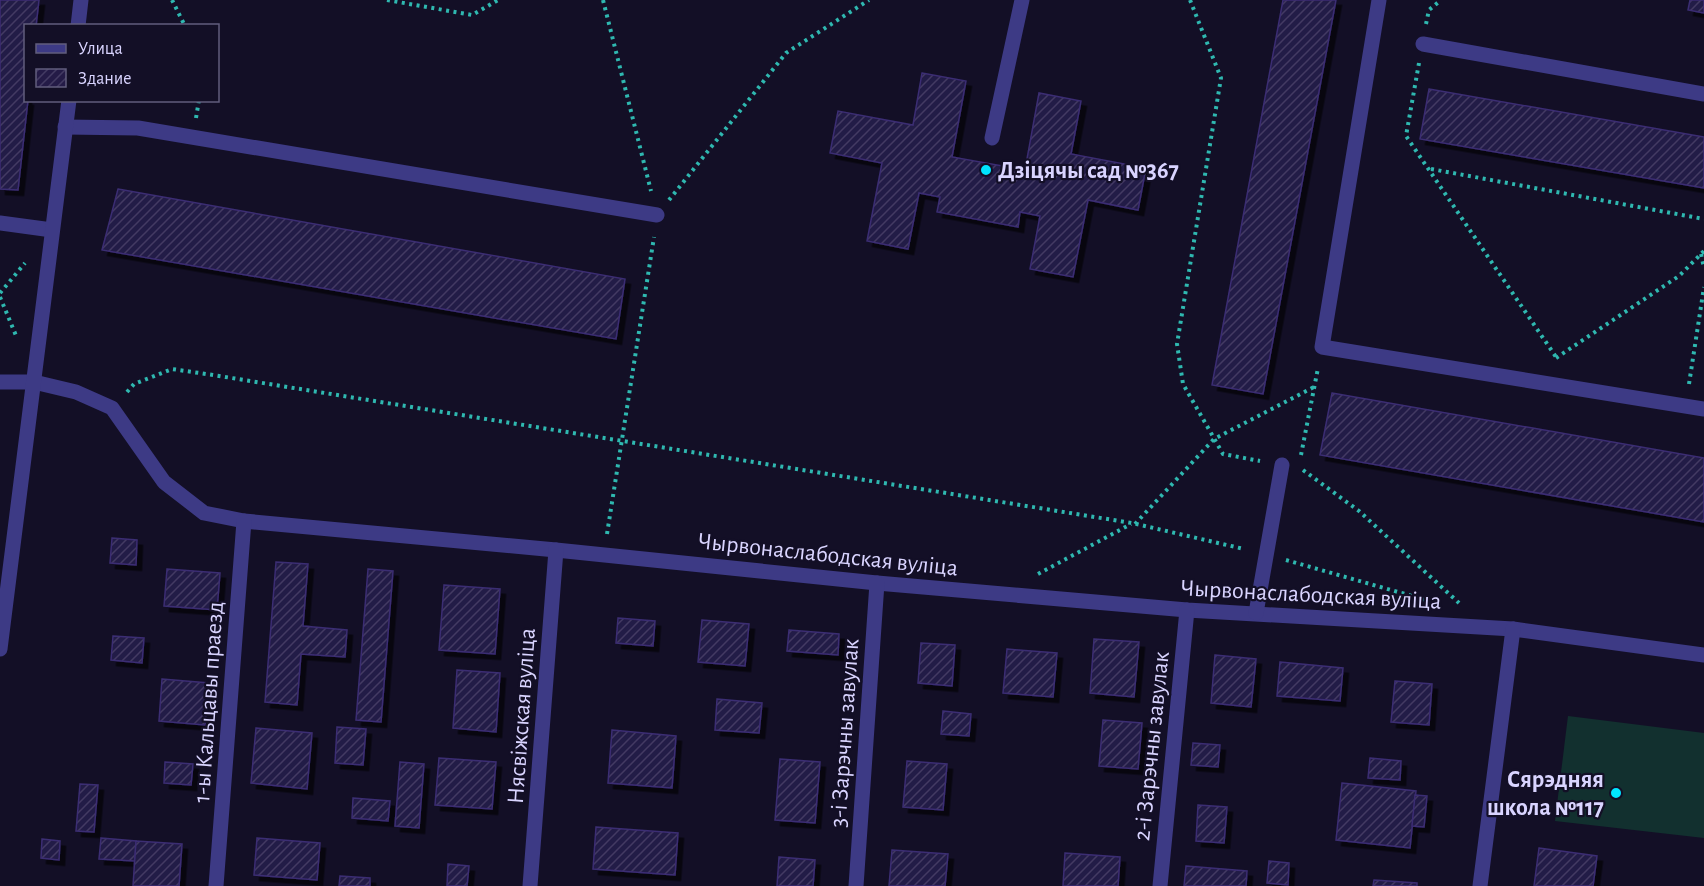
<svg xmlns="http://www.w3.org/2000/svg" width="1704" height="886" font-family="'Alegreya Sans',sans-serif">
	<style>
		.pitch { fill: #12302f }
		.building { fill: url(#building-hatch); stroke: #3b2d73; stroke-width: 1.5; filter: url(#shadow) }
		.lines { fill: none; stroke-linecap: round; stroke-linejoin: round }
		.path { stroke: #2fb8b0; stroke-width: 4; stroke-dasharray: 3 4.5; stroke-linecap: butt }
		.minor { stroke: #3d3a85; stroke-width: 15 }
		.poi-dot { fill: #00e5ff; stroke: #130f26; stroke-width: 2 }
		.labels { text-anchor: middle; stroke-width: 4.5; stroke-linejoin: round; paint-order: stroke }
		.poi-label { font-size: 24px; font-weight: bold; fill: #d9d4ff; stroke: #130f26; text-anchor: start }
		.street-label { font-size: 24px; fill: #d9d4ff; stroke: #130f26 }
	</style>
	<defs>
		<pattern id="building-hatch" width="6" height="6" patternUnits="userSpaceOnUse" patternTransform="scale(1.5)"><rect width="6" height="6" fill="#241b47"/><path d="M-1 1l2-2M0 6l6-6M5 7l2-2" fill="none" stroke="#433b63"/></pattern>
		<filter id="shadow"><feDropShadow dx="5.5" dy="5.5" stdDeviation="0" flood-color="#0009"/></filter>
	</defs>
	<rect width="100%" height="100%" fill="#130f26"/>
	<!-- pitch -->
	<polygon class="pitch" points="1568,716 1704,733 1704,838 1555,821"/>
	<!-- building -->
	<g class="building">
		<polygon points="0,0 39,0 36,26 26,26 26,100 28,100 18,190 0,189"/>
		<polygon points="1283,0 1336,0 1263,394 1212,385"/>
		<polygon points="1690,0 1704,0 1704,13 1688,10"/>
		<polygon points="922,73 966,81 952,157 1025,170 1039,93 1081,101 1071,154 1146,168 1138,210 1088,200 1073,277 1030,269 1040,216 1020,212 1018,227 937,212 940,197 919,193 908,249 867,241 882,163 830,153 838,111 913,125"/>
		<polygon points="1429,89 1704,137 1704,188 1420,139"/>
		<polygon points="118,189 625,279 616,339 102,250"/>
		<polygon points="1332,393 1704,458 1704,522 1320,455"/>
		<polygon points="112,538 137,540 136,565 110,563"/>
		<polygon points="276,562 308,564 303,626 347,630 345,657 301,654 297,705 265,702"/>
		<polygon points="167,569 220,573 217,610 164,606"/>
		<polygon points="368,569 393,571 381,722 356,720"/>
		<polygon points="444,585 500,589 495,654 439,650"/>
		<polygon points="618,618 655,621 653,646 616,643"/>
		<polygon points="702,620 749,624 745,666 698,662"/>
		<polygon points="789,630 839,634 838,655 787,651"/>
		<polygon points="113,636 144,638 142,663 111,660"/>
		<polygon points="1094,639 1139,642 1134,697 1090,693"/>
		<polygon points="921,643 955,645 952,686 918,683"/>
		<polygon points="1007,649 1057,653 1053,697 1003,693"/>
		<polygon points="1215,655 1256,659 1251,707 1211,703"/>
		<polygon points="1280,662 1343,668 1340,701 1277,696"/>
		<polygon points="457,670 500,673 496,732 453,728"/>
		<polygon points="162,679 209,683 205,725 159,721"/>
		<polygon points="1395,681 1432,684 1429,725 1391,722"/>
		<polygon points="717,699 762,703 759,733 715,730"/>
		<polygon points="943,711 971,714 969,736 941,734"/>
		<polygon points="1103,720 1142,723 1138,769 1099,766"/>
		<polygon points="337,727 366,729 363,765 335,763"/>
		<polygon points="256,728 312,733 307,789 251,783"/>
		<polygon points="612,730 676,736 672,788 608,783"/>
		<polygon points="1193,743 1220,745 1218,767 1191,765"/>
		<polygon points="439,758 496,762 492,809 435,805"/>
		<polygon points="1370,758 1401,761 1400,780 1368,778"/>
		<polygon points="780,759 820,762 815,823 775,820"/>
		<polygon points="907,761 947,764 943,810 903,807"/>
		<polygon points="165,762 193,764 191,785 164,783"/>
		<polygon points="400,762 424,764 419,828 395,826"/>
		<polygon points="1342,783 1416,791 1410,848 1336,840"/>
		<polygon points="80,784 98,785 94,832 76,831"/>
		<polygon points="1415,795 1427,796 1424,827 1412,826"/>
		<polygon points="353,798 390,801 388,821 352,818"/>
		<polygon points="1198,805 1227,807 1224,843 1196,841"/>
		<polygon points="596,827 678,833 675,875 593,869"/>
		<polygon points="101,838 136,841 135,861 99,859"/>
		<polygon points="257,838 320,843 317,880 254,875"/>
		<polygon points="42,839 60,841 59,860 41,858"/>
		<polygon points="136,841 182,844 179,886 133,886"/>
		<polygon points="1539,848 1597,856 1593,886 1534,886"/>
		<polygon points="892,850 948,854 945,886 889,886"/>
		<polygon points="1065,853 1120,857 1118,886 1063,886"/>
		<polygon points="779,857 815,860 813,886 777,886"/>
		<polygon points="1269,861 1289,863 1288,885 1267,883"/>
		<polygon points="448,864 469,866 467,886 447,886"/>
		<polygon points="1186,866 1247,871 1246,886 1184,886"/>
		<polygon points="340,876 370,878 370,886 339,886"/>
		<polygon points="1374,880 1417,883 1417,886 1373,886"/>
	</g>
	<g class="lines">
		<!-- path -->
		<g class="path">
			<polyline points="172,0 185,26"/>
			<polyline points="387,0 472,15 498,0"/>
			<polyline points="603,0 651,191"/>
			<polyline points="1190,0 1221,78 1177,344 1183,384 1223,454 1260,461"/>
			<polyline points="1426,24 1429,10 1441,0"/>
			<polyline points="1419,63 1406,136 1556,357"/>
			<polyline points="196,118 199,100"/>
			<polyline points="1431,169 1704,219"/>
			<polyline points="669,200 786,53 869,0"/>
			<polyline points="1701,254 1704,268"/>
			<polyline points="0,293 25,263"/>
			<polyline points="0,297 17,338"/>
			<polyline points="1556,358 1679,276 1704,251"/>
			<polyline points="1689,384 1704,287"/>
			<polyline points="127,392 134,384 172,369 213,375 1132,523 1244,549"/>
			<polyline points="1301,455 1318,368"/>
			<polyline points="1303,470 1359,511 1459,603"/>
			<polyline points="1135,524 1214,439 1314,387"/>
			<polyline points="607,534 654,237"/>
			<polyline points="1286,560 1426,600"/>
			<polyline points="1038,574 1131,524"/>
		</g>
		<!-- minor -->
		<g class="minor">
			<polyline points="1379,0 1322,347 1704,409"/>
			<polyline points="78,26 81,0"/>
			<polyline points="1423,44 1704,94"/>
			<polyline points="65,127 138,128 657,215"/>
			<polyline points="992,138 1022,0"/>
			<polyline points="0,223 52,230"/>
			<polyline points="0,382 34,382 76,392 112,408 164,482 204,513 244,521 556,550 877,583 1187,610 1513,629 1704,655"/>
			<polyline points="1256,613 1282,465"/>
			<polyline points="0,649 69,100"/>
			<polyline points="216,886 244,521"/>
			<polyline points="530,886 556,550"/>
			<polyline points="856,886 877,583"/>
			<polyline points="1160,886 1187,610"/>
			<polyline points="1480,886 1513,629"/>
		</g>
	</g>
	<!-- markers -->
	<g class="poi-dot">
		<circle cx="986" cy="170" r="6"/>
		<circle cx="1616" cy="793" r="6"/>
	</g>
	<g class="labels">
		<!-- poi labels -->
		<g class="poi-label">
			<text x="998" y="178">Дзіцячы сад №367</text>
			<text x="1604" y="787" text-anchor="end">Сярэдняя<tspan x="1604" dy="28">школа №117</tspan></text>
		</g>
		<!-- street labels -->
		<g class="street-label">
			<text transform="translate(828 554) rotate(6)" y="8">Чырвонаслабодская вуліца</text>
			<text transform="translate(1311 594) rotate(3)" y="8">Чырвонаслабодская вуліца</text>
			<text transform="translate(208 702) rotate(-86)" y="8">1-ы Кальцавы праезд</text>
			<text transform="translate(521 716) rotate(-86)" y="8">Нясвіжская вуліца</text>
			<text transform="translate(844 733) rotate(-86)" y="8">3-і Зарэчны завулак</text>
			<text transform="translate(1151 746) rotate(-84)" y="8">2-і Зарэчны завулак</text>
		</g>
	</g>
	<!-- legend -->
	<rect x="24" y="24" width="195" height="78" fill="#130f26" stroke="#625e7d" stroke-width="1.5"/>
	<rect x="36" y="44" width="30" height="9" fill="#3d3a85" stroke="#625e7d" stroke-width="1.5"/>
	<text x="78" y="54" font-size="18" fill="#d9d4ff">Улица</text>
	<rect x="36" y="69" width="30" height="18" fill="url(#building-hatch)" stroke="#625e7d" stroke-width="1.5"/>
	<text x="78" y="84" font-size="18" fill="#d9d4ff">Здание</text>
</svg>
